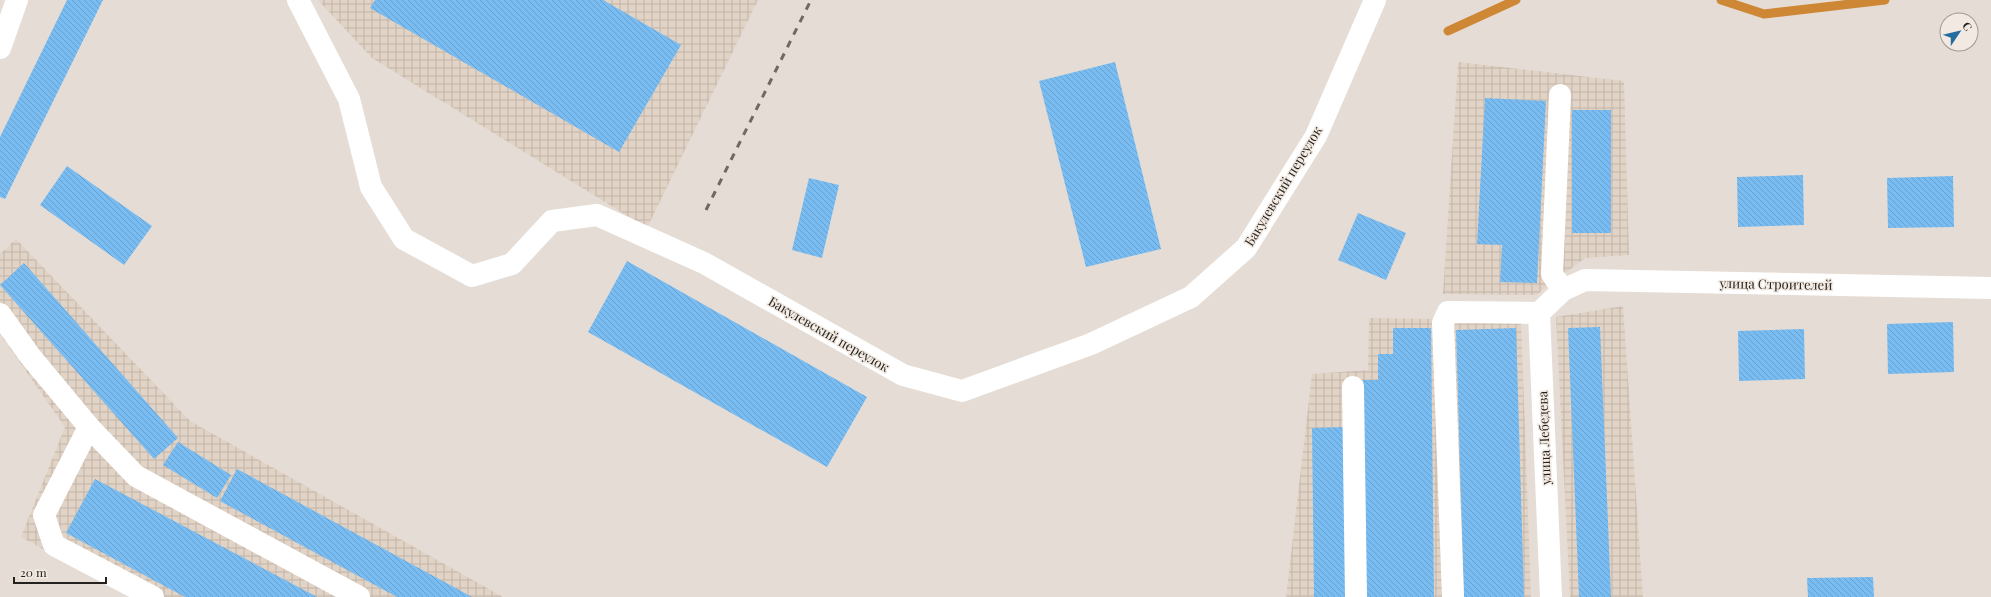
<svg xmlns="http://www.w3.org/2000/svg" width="1991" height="597" font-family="'Playfair Display',serif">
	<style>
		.industrial { fill: url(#industrial-grid) }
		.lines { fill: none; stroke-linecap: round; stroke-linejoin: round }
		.stream { stroke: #cd8735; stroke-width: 9 }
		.building { fill: url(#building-back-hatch) }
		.minor { stroke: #fff; stroke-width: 22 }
		.rail { stroke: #6e6964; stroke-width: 3; stroke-dasharray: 7 7; stroke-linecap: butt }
		.labels { text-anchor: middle; stroke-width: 3; stroke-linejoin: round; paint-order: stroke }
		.street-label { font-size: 13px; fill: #24211e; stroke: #f2eae2 }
	</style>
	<defs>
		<pattern id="industrial-grid" width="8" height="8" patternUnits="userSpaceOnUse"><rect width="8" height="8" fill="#e1d3c5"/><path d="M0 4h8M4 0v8" fill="none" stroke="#c1b5a9"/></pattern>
		<pattern id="building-back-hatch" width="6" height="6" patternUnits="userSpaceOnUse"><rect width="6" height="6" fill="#79bcf1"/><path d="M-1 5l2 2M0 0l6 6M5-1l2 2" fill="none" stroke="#68a1ce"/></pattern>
	</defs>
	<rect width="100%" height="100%" fill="#e5ddd5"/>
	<!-- industrial -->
	<g class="industrial">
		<polygon points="318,0 758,0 647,228 372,58"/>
		<polygon points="1458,62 1624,81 1629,255 1585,258 1536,295 1443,294"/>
		<polygon points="16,239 190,421 503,597 130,597 21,537 65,427 0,334 0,254"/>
		<polygon points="1623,306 1643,597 1570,597 1556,317"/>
		<polygon points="1369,318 1521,320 1531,597 1286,597 1312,374 1368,370"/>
	</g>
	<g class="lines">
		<!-- stream -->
		<g class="stream">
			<polyline points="1721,0 1764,14 1885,0"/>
			<polyline points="1448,31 1516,0"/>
		</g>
	</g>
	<!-- building -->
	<g class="building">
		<polygon points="67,0 103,0 5,199 0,197 0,137"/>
		<polygon points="375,0 603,0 681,45 619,152 370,8"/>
		<polygon points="1115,62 1161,249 1086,267 1039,81"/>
		<polygon points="1485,98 1546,101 1537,283 1500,282 1502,245 1477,244"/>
		<rect x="1572" y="110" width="39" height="123"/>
		<polygon points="67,166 152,226 124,265 40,205"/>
		<polygon points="1803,175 1804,225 1738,227 1737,177"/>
		<polygon points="1953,176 1954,227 1888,228 1887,178"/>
		<polygon points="809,178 839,185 822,258 792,250"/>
		<polygon points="1358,213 1406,233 1386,280 1338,260"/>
		<polygon points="627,261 867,397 827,467 588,332"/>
		<polygon points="24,263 178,438 154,459 0,285"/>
		<polygon points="1953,322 1954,372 1888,374 1887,324"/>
		<polygon points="1600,327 1611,597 1579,597 1568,328"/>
		<polygon points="1393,328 1431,328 1434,597 1366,597 1363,380 1378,380 1378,354 1393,354"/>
		<polygon points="1516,328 1524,597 1464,597 1456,330"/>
		<polygon points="1804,329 1805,379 1739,381 1738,331"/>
		<polygon points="1345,427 1346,597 1314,597 1312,428"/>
		<polygon points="178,442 231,475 217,498 163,465"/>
		<polygon points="237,469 472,597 397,597 220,501"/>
		<polygon points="95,479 317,597 185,597 66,533"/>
		<polygon points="1873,577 1874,597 1808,597 1807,578"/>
	</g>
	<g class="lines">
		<!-- minor -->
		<g class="minor">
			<polyline points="298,0 349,99 371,187 404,239 472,276 512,264 552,221 597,215 704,263 903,375 962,391 1091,344 1191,297 1246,248 1316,136 1375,0"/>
			<polyline points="0,48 17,0"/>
			<polyline points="1560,95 1552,274 1563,290"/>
			<polyline points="0,314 30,356 89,427 136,476 359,597"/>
			<polyline points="1353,387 1356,597"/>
			<polyline points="89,427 44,515 54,545 153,597"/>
			<polyline points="1453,597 1443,323 1448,312 1539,313"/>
			<polyline points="1551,597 1539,313 1563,290 1585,280 1991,288"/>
		</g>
		<!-- rail -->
		<polyline class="rail" points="706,210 811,0"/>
	</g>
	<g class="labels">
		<!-- street labels -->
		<g class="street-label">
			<text transform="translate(1283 186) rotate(-59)" y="5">Бакулевский переулок</text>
			<text transform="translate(1776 284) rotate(1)" y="5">улица Строителей</text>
			<text transform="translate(829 334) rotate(30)" y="5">Бакулевский переулок</text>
			<text transform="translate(1544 438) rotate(-92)" y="5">улица Лебедева</text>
		</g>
	</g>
	<!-- north arrow -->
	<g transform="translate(1959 32) rotate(55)"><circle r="19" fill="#f2eae2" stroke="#a09a94"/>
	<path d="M0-3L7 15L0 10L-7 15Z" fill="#226c9f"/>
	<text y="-6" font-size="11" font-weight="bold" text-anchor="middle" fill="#24211e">С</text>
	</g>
	<!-- scale -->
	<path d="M14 577v6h92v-6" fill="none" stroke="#24211e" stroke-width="2"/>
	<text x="20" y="577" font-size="12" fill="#24211e" stroke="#f2eae2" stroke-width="3" paint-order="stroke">20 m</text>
</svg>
